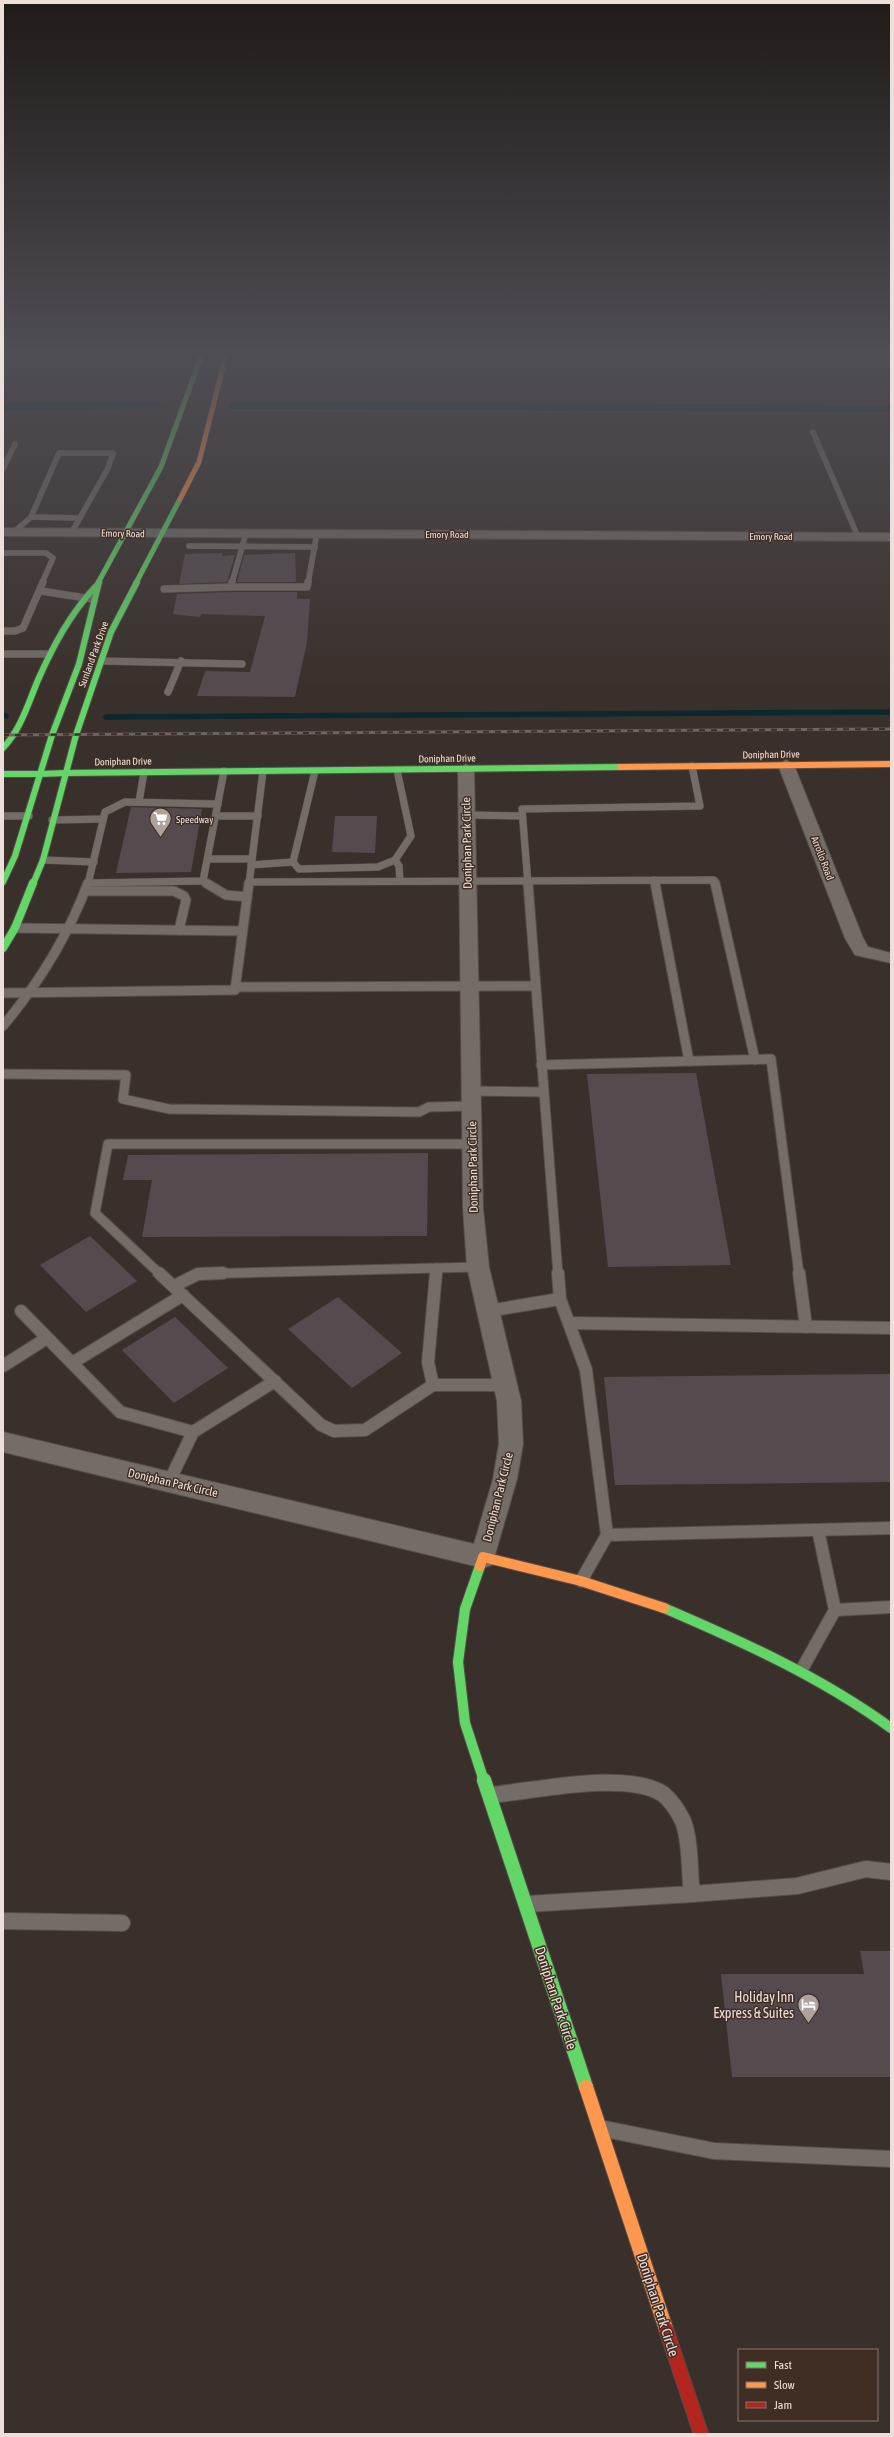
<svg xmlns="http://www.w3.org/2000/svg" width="894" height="2437" font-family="'Asap Condensed',sans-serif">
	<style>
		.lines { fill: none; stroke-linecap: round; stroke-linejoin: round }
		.stream { stroke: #0a282e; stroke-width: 5.5 }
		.canal { fill: #0a282e; fill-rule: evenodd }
		.building { fill: #554b4e }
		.lane-far4-casing { stroke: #564d48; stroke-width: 6 }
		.lane-far3-casing { stroke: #564d48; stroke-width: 8 }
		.lane-far2-casing { stroke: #564d48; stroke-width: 11 }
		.lane-far1-casing { stroke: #564d48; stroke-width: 14 }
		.lane-casing { stroke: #564d48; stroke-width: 18 }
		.street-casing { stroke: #564d48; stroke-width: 2 }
		.fast-far4-casing { stroke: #564d48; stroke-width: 6 }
		.fast-far3-casing { stroke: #564d48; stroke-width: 8 }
		.fast-far2-casing { stroke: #564d48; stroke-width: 10 }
		.fast-far1-casing { stroke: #564d48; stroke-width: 12 }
		.fast-casing { stroke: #564d48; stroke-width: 16 }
		.slow-far3-casing { stroke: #564d48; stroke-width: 6 }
		.slow-far2-casing { stroke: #564d48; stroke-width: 8 }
		.slow-far1-casing { stroke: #564d48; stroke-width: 12 }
		.slow-casing { stroke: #564d48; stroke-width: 16 }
		.jam-casing { stroke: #564d48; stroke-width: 16 }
		.path { stroke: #716965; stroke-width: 1.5; stroke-dasharray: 0.5 1.5; stroke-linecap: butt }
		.lane-far4 { stroke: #746c67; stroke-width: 5.5 }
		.lane-far3 { stroke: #746c67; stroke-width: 7 }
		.lane-far2 { stroke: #746c67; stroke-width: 9 }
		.lane-far1 { stroke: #746c67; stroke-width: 12 }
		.lane { stroke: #746c67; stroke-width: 16 }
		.street { fill: #746c67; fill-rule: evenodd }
		.fast-far4 { stroke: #63d668; stroke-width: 5 }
		.fast-far3 { stroke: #63d668; stroke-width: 6 }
		.fast-far2 { stroke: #63d668; stroke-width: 8 }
		.fast-far1 { stroke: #63d668; stroke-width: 10 }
		.fast { stroke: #63d668; stroke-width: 14 }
		.slow-far3 { stroke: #ff974d; stroke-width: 5 }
		.slow-far2 { stroke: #ff974d; stroke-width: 6 }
		.slow-far1 { stroke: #ff974d; stroke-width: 10 }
		.slow { stroke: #ff974d; stroke-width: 14 }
		.jam { stroke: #b3261e; stroke-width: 14 }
		.rail-casing { stroke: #6f6662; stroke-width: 3 }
		.rail { stroke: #402e25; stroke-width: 2; stroke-dasharray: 6; stroke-linecap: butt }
		.labels { text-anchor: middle; stroke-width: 3; stroke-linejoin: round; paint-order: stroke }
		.far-street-label { font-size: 10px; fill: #ede0db; stroke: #402e25 }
		.far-poi-label { font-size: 10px; fill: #ede0db; stroke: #402e25; text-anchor: start }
		.street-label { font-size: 12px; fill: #ede0db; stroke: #402e25 }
		.near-poi-label { font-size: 14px; fill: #ede0db; stroke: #402e25; text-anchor: end }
		.near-street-label { font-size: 14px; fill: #ede0db; stroke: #402e25 }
	</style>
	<rect width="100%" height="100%" fill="#3a302b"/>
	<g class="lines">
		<!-- stream -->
		<g class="stream">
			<polyline points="3,715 6,716"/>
			<polyline points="106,717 891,712"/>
		</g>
		<!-- canal -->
		<g class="canal">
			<polygon points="154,401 159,402 161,405 159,408 3,411 3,403"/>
			<polygon points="236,402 891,405 891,413 231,409 229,406 231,403"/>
		</g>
	</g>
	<!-- building -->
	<g class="building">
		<polygon points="222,553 222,556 235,555 227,582 179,584 185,554"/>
		<polygon points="295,553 296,582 237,582 244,555"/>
		<polygon points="231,592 297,592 297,599 310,599 307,642 295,697 197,696 205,671 250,672 265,616 202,614 199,617 173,614 177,594"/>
		<polygon points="131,807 202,809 191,872 116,873"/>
		<polygon points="335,816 377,816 375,853 332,852"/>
		<polygon points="696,1073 731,1265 608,1267 587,1074"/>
		<polygon points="428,1153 427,1236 142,1237 152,1180 123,1180 128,1155"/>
		<polygon points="90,1236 137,1281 86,1312 40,1265"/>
		<polygon points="338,1297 402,1353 352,1388 288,1329"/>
		<polygon points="175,1317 228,1368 174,1403 122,1350"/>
		<polygon points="891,1374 891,1482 615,1485 604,1377"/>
		<polygon points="860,1951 891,1951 891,2077 732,2077 721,1974 864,1974"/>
	</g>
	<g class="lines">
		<defs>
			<g id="lane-far4">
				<polyline points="813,432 858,537"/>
				<polyline points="3,469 15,444"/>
				<polyline points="14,532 31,517"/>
				<polyline points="72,532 108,468 113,453 59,453 31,517 79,518"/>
				<polyline points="189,546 315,547"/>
				<polyline points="3,553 46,553 53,558 42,583"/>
				<polyline points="232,583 246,533"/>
				<polyline points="308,583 317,533"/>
			</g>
			<g id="lane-far3">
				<polyline points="231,587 307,587 308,582"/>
				<polyline points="164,589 231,587 232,582"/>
				<polyline points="41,591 92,599"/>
				<polyline points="3,631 15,631 23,628 43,582"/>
				<polyline points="3,654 50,654"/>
				<polyline points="102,661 242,664"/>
				<polyline points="168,692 181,661"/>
				<polyline points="315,771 293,862 299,869 378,867 395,860 411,836 397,770"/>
				<polyline points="139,802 144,772"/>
				<polyline points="467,815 522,816"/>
				<polyline points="3,816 29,816"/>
				<polyline points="216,816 258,816"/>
				<polyline points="52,820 103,819"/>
				<polyline points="208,859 252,859"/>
				<polyline points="43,860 94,862"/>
				<polyline points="395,860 399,866 400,881"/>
				<polyline points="251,865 293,862"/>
				<polyline points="654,880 655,884"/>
				<polyline points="203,881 208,884"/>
				<polyline points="249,882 714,880 715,884"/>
				<polyline points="88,883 203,881 224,771"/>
				<polyline points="88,884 105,812 125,802 218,804"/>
				<polyline points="249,884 263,771"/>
				<polyline points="528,884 522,809 700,806 692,766"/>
			</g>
			<g id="lane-far2">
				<polyline points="206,883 226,895 247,897"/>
				<polyline points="528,883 558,1274"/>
				<polyline points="655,883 689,1061"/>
				<polyline points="715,883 755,1060"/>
				<polyline points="85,891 174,891 184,896 186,900 179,930"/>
				<polyline points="15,928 242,931"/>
				<polyline points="235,987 535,986"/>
				<polyline points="3,993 235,990 249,883"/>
				<path d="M3,1026c36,-43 65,-90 85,-143"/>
				<polyline points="541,1065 771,1059 799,1274"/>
				<polyline points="3,1074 126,1075 123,1099 169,1109 419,1112 429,1107 472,1106"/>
				<polyline points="471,1091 543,1092"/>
				<polyline points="160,1274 95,1213 108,1144 472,1144"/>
				<polyline points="197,1274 478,1267"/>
				<polyline points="435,1274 436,1268"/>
			</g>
			<g id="lane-far1">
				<polyline points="159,1273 321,1425 334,1431 365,1430 433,1385"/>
				<polyline points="436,1273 428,1362 433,1385 505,1385"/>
				<polyline points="558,1273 560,1299 586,1370 607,1535 581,1581"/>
				<polyline points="799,1273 806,1327"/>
				<polyline points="174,1286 198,1274 223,1273"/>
				<polyline points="21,1311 120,1412 193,1432 275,1381"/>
				<polyline points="488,1311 560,1299"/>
				<polyline points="569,1323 891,1328"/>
				<polyline points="72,1363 183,1295"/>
				<polyline points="3,1366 47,1338"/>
				<polyline points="169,1482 193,1432"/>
				<polyline points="607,1535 891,1528"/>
				<polyline points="835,1610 891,1607"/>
				<polyline points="802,1669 835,1610 818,1530"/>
			</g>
			<g id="lane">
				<path d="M491,1795c43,-4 136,-25 172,-1 9,7 15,17 20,27 8,22 6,50 9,73l-165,10"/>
				<polyline points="692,1894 797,1886 866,1869 891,1872"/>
				<polyline points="3,1921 122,1923"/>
				<polyline points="605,2129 714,2151 891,2159"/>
			</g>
			<g id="street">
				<polygon points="3,528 891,533 891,541 3,536"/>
				<polygon points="786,760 794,765 863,938 868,947 891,953 891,963 855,955 845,938 778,765"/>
				<polygon points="466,764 474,769 483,1208 489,1267 521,1401 523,1444 517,1479 492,1565 483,1568 3,1452 3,1432 474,1544 493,1479 499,1444 497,1401 467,1267 463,1208 458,769"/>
			</g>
			<g id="fast-far4">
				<polyline points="98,583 161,467 203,351"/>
				<polyline points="136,583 180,499"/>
			</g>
			<g id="fast-far3">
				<path d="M3,748c18,-19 25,-44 35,-68 15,-34 32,-66 58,-94"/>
				<polyline points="67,773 620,767"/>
				<polyline points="3,774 39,774"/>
				<polyline points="39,774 67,773"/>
				<polyline points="3,882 15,856 52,735 79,664 99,582"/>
				<polyline points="33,884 43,860 76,735 111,632 137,582"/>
			</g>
			<polyline id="fast-far2" points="3,948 15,928 33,883"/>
			<g id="fast-far1">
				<polyline points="480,1566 465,1609 458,1662 465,1723 484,1781"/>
				<path d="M664,1608c79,34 157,69 227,120"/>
			</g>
			<polyline id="fast" points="484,1780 586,2087"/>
			<polyline id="slow-far3" points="180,499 199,462 227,351"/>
			<polyline id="slow-far2" points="620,767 891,764"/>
			<polyline id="slow-far1" points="480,1566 483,1557 581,1581 664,1608"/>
			<polyline id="slow" points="586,2087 666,2329"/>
			<polyline id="jam" points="666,2329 701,2434"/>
		</defs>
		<!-- lane-far4 casing -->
		<use href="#lane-far4" class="lane-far4-casing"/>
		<!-- lane-far3 casing -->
		<use href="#lane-far3" class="lane-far3-casing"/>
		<!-- lane-far2 casing -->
		<use href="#lane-far2" class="lane-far2-casing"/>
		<!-- lane-far1 casing -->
		<use href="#lane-far1" class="lane-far1-casing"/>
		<!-- lane casing -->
		<use href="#lane" class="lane-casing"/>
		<!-- street casing -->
		<use href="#street" class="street-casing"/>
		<!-- fast-far4 casing -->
		<use href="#fast-far4" class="fast-far4-casing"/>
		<!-- fast-far3 casing -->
		<use href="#fast-far3" class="fast-far3-casing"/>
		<!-- fast-far2 casing -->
		<use href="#fast-far2" class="fast-far2-casing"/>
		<!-- fast-far1 casing -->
		<use href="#fast-far1" class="fast-far1-casing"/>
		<!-- fast casing -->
		<use href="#fast" class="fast-casing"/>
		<!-- slow-far3 casing -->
		<use href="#slow-far3" class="slow-far3-casing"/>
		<!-- slow-far2 casing -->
		<use href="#slow-far2" class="slow-far2-casing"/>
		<!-- slow-far1 casing -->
		<use href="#slow-far1" class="slow-far1-casing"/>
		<!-- slow casing -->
		<use href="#slow" class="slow-casing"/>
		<!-- jam casing -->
		<use href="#jam" class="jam-casing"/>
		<!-- path -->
		<g class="path">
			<polyline points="753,383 763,380 766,376 859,351"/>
			<polyline points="232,410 891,413"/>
		</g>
		<!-- lane-far4 -->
		<use href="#lane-far4" class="lane-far4"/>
		<!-- lane-far3 -->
		<use href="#lane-far3" class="lane-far3"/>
		<!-- lane-far2 -->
		<use href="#lane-far2" class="lane-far2"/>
		<!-- lane-far1 -->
		<use href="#lane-far1" class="lane-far1"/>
		<!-- lane -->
		<use href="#lane" class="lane"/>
		<!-- street -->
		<use href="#street" class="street"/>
		<!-- fast-far4 -->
		<use href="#fast-far4" class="fast-far4"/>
		<!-- fast-far3 -->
		<use href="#fast-far3" class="fast-far3"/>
		<!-- fast-far2 -->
		<use href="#fast-far2" class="fast-far2"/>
		<!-- fast-far1 -->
		<use href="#fast-far1" class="fast-far1"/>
		<!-- fast -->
		<use href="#fast" class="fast"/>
		<!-- slow-far3 -->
		<use href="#slow-far3" class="slow-far3"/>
		<!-- slow-far2 -->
		<use href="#slow-far2" class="slow-far2"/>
		<!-- slow-far1 -->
		<use href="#slow-far1" class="slow-far1"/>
		<!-- slow -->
		<use href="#slow" class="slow"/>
		<!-- jam -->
		<use href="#jam" class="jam"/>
		<defs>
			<polyline id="rail" points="3,735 891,729"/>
		</defs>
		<!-- rail casing -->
		<use href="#rail" class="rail-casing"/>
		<!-- rail -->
		<use href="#rail" class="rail"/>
	</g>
	<!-- sky -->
	<linearGradient id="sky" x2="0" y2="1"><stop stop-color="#201a18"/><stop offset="0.51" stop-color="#4f4e55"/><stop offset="1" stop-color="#4f4e55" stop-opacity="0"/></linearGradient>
	<rect width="894" height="692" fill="url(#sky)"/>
	<!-- icons -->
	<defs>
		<symbol id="supermarket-pin" viewBox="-11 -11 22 30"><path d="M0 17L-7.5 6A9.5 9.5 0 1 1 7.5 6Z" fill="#aea29d" stroke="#402e25"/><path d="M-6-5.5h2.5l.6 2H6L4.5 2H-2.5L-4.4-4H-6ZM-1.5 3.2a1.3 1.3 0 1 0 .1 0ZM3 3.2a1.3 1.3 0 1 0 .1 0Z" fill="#fff"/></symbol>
		<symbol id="hotel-pin" viewBox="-11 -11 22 30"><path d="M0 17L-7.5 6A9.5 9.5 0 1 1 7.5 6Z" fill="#aea29d" stroke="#402e25"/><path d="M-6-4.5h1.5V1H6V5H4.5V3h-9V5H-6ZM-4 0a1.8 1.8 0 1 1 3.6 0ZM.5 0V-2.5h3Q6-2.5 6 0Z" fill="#fff"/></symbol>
	</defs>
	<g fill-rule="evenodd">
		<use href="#supermarket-pin" x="148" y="806" width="25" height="34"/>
		<use href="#hotel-pin" x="796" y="1992" width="25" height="34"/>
	</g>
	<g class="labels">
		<!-- far-street labels -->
		<g class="far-street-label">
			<text transform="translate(123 533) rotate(1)" y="4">Emory Road</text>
			<text x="447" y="538">Emory Road</text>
			<text x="771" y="540">Emory Road</text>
			<text transform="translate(93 654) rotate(-70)" y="4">Sunland Park Drive</text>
			<text transform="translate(771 754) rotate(-1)" y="4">Doniphan Drive</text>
			<text transform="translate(447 758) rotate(-1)" y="4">Doniphan Drive</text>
			<text transform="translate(123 761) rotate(-1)" y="4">Doniphan Drive</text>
			<text transform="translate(823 858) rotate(69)" y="4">Arrollo Road</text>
		</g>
		<!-- far-poi labels -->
		<g class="far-poi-label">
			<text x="176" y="823">Speedway</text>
		</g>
		<!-- street labels -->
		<g class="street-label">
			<text transform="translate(467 843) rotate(-91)" y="4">Doniphan Park Circle</text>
			<text transform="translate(473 1167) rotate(-91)" y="4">Doniphan Park Circle</text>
			<text transform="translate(173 1483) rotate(13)" y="4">Doniphan Park Circle</text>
			<text transform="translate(498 1497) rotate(-76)" y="4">Doniphan Park Circle</text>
		</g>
		<!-- near-poi labels -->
		<g class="near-poi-label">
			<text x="794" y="2002">Holiday Inn<tspan x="794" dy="16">Express &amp; Suites</tspan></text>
		</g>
		<!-- near-street labels -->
		<g class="near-street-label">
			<text transform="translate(556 1998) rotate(72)" y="5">Doniphan Park Circle</text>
			<text transform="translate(658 2305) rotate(72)" y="5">Doniphan Park Circle</text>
		</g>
	</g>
	<!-- border -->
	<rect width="894" height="2437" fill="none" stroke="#ede0db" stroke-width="8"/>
	<!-- legend -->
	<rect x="738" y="2349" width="140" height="72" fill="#402e25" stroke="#85756e"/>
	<rect x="746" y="2362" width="20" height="6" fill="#63d668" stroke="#85756e"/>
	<text x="774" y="2369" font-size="12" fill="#ede0db">Fast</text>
	<rect x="746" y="2382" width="20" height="6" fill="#ff974d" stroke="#85756e"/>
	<text x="774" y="2389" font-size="12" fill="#ede0db">Slow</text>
	<rect x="746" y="2402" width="20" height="6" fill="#b3261e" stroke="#85756e"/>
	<text x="774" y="2409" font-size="12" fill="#ede0db">Jam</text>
</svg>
